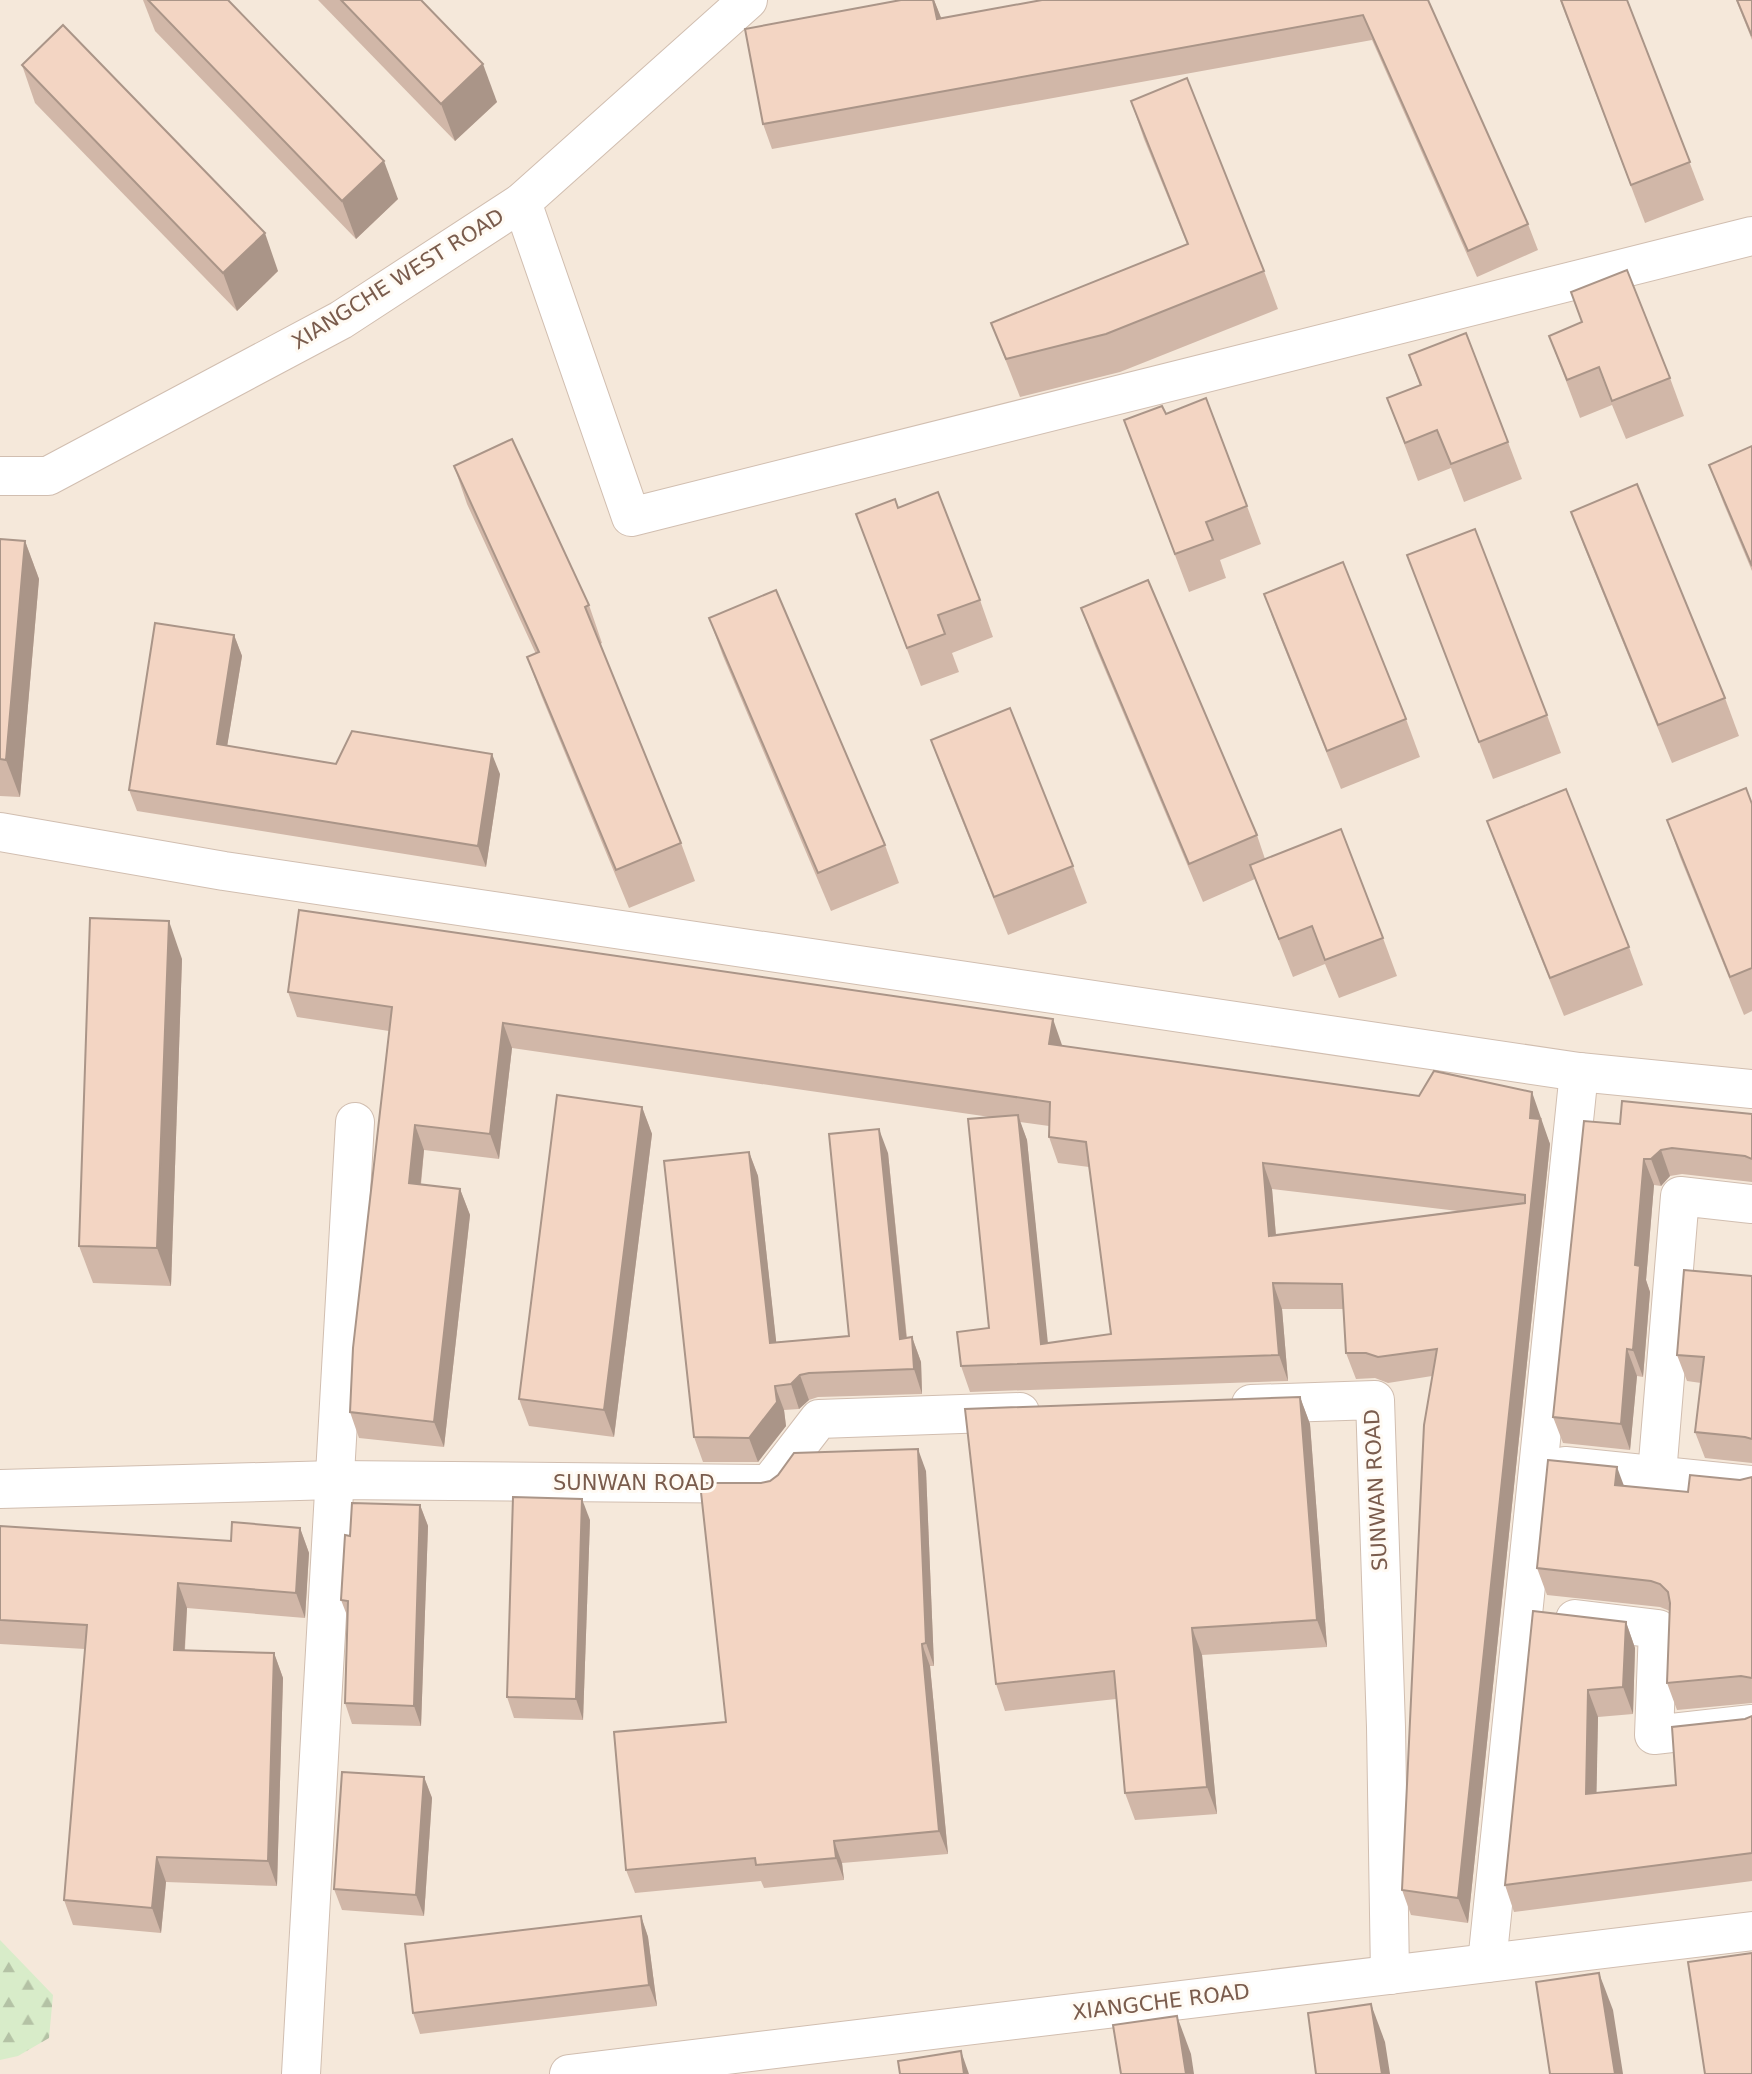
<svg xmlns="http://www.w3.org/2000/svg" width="1752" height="2074" font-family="'DejaVu Sans',sans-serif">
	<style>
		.residential { fill: #f5e8da }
		.forest { fill: url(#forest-firs) }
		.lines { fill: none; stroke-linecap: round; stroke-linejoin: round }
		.minor-casing { stroke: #d1beb0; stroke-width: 40 }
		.minor { stroke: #fff; stroke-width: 38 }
		.wall { fill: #d1b7a8; fill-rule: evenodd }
		.shaded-wall { fill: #aa9588 }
		.building { fill: #f3d5c3; stroke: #aa9588; stroke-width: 2; fill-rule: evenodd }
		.labels { text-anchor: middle; stroke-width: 6; stroke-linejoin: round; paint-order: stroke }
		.street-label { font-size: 21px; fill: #7a5c4d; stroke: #fffaf3 }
	</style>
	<defs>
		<pattern id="forest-firs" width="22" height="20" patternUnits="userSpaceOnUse" patternTransform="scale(1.75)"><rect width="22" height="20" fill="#d8ecc9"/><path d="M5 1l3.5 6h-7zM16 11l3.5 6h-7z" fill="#b4c2a5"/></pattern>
	</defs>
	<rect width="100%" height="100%" fill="#fdf6ec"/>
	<!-- residential -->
	<rect class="residential" x="0" y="0" width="1752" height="2074"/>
	<!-- forest -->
	<polygon class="forest" points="0,1940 53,1995 49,2038 18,2056 0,2060"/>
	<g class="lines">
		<defs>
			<g id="minor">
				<polyline points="522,202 631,517 1752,236"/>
				<polyline points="0,476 48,476 341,320 522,202 748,0"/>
				<polyline points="0,832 224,871 1579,1072 1752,1089"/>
				<polyline points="1251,1404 1375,1400 1386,1727 1390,1975"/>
				<polyline points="1565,1466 1752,1485"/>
				<polyline points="1657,1474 1680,1196 1752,1204"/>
				<polyline points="0,1489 335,1480 769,1484 819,1419 1020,1412"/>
				<polyline points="1575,1619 1658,1629 1654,1735 1752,1724"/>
				<polyline points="1487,1963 1579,1072"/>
				<polyline points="301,2074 355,1122"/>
				<polyline points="569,2074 1752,1931"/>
			</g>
		</defs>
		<!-- minor casing -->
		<use href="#minor" class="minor-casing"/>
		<!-- minor -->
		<use href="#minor" class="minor"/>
	</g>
	<!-- wall -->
	<g class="wall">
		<polygon points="143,0 228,0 398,199 356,239 155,31"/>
		<polygon points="318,0 421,0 497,102 455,141"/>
		<polygon points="901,0 934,0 941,18 1428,0 1528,224 1538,250 1477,277 1372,40 772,149 763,124"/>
		<polygon points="1560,0 1627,0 1704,200 1645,223"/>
		<polygon points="1736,0 1752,0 1752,40"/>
		<polygon points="22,65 278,271 237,311 35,103"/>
		<polygon points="1131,101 1264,271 1278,309 1120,372 1020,397 991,323 1187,244 1144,139"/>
		<polygon points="1571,292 1670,378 1684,416 1626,439 1612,405 1580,418 1549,336 1582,322"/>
		<polygon points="1409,355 1508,442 1522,479 1464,502 1451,468 1418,481 1387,398 1420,386"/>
		<polygon points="1166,414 1247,506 1261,544 1220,560 1226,578 1189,592 1138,458"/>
		<polygon points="1752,446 1752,571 1723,502 1709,465"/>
		<polygon points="454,466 589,605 602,643 600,644 681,843 695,881 629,908 541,695 527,657 536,654 467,504"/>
		<polygon points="898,508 980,600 993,637 952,653 959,672 921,686 870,552"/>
		<polygon points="1571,512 1725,698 1739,736 1672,763 1585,549"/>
		<polygon points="0,539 25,541 39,579 20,797 0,796"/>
		<polygon points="1407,555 1547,715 1561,753 1493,779"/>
		<polygon points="1264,594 1406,719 1420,757 1341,789 1278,632"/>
		<polygon points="1081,608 1257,835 1265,859 1383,938 1397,976 1339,998 1325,964 1293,977 1255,879 1203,902 1095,646"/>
		<polygon points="709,618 885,845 899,883 831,911 723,656"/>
		<polygon points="234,635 242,656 227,746 336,764 500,774 486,867 137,811 129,790"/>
		<polygon points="931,740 1073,866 1087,903 1008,935 945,778"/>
		<polygon points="1752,804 1752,1011 1744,1015 1680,857 1667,820"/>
		<polygon points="1487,821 1629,947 1643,985 1564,1016 1501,859"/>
		<polygon points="182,959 171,1286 93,1283 79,1246"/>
		<path d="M288,992l774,53v1l480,72 -1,4 9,22 -82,779 -57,-8 -9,-25 30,-514 -44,7 -13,-5 -19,1 -10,-26 -2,-44h-62l6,72 -318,11 -9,-26 28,-38 1,-211 -478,-69 -13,111 -75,-9 -3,35 39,4 10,26 -26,232 -85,-9 -9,-26 39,-381 -92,-14zM1020,1122l29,4v11l9,26 31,4 22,167 -64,9 -20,-203zM1272,1189l186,22 -182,24z"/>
		<polygon points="642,1107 652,1134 614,1437 529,1426 519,1399"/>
		<polygon points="1752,1114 1752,1182 1682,1174 1670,1176 1661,1186 1654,1185 1646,1280 1650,1292 1643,1377 1637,1376 1630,1450 1563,1443 1553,1417 1620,1124"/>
		<polygon points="749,1152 758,1176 776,1342 849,1336 888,1153 907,1338 912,1337 921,1362 922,1394 818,1397 809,1400 799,1409 784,1410 786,1426 758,1462 703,1462 694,1437"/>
		<polygon points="1752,1276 1752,1463 1705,1458 1695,1432 1701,1383 1687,1381 1677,1355"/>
		<polygon points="1300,1397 1310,1424 1327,1647 1202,1655 1217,1814 1135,1820 1125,1793 1116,1699 1005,1711 996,1684"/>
		<polygon points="926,1471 934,1666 930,1666 948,1854 842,1863 844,1880 764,1888 761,1881 635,1893 626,1870 726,1722 761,1483"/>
		<polygon points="1752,1477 1752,1703 1677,1710 1667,1683 1670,1611 1660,1607 1547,1595 1537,1568 1624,1486 1688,1492"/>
		<polygon points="420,1505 428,1526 421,1726 352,1724 345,1703 348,1618 341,1600 350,1536"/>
		<polygon points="590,1520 583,1720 514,1718 507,1697"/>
		<polygon points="0,1526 231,1541 300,1528 309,1553 305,1618 187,1608 185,1650 274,1653 283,1678 277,1886 166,1882 161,1933 73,1925 64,1900 85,1649 0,1644"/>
		<polygon points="1533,1611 1626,1622 1635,1648 1633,1714 1598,1717 1596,1793 1676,1785 1745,1719 1752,1716 1752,1881 1514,1912 1505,1885"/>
		<polygon points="424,1777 432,1798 424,1916 342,1910 334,1889"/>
		<polygon points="641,1916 648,1937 657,2006 420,2034 413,2013"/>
	</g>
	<!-- shaded-wall -->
	<g class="shaded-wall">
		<polygon points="933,0 934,0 942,20 937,19"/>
		<polygon points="483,64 497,102 455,141 441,104"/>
		<polygon points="384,161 398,199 356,239 342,201"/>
		<polygon points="265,233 278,271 237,311 223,273"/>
		<polygon points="25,541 39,579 20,797 6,760"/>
		<polygon points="234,635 242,656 224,765 217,744"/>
		<polygon points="492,754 500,774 486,867 478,846"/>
		<polygon points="169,921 182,959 171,1286 157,1248"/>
		<polygon points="1053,1019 1062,1045 1058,1070 1049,1044"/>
		<polygon points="503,1023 512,1048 499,1159 490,1134"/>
		<polygon points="1532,1092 1550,1144 1468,1923 1458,1898 1538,1139 1530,1118"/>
		<polygon points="642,1107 652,1134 614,1437 604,1410"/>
		<polygon points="1018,1115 1027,1140 1050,1363 1041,1344"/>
		<polygon points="415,1125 424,1150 418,1209 409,1183"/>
		<polygon points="879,1129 888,1153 909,1363 900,1339"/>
		<polygon points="1661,1150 1670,1176 1661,1186 1651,1159"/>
		<polygon points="749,1152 758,1176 779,1367 770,1343"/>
		<polygon points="1644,1159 1654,1185 1646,1280 1650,1292 1643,1377 1633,1350 1635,1265"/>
		<polygon points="1263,1163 1272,1189 1278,1261 1269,1236"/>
		<polygon points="460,1189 470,1215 444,1447 434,1422"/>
		<polygon points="1273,1283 1282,1309 1288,1381 1279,1355"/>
		<polygon points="912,1337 921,1362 922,1394 914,1369"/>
		<polygon points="1627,1349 1637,1376 1630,1450 1621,1424"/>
		<polygon points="800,1375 809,1400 799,1409 791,1384"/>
		<polygon points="775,1386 784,1410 786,1426 758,1462 749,1438"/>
		<polygon points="1300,1397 1310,1424 1327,1647 1317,1620"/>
		<polygon points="918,1449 926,1471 934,1666 926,1643"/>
		<polygon points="1617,1467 1627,1494 1615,1485"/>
		<polygon points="582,1499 590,1520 583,1720 576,1699"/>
		<polygon points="420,1505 428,1526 421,1726 414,1706"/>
		<polygon points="300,1528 309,1553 305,1618 296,1593"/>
		<polygon points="178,1583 187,1608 183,1675 174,1650"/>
		<polygon points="1626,1622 1635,1648 1633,1714 1623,1687"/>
		<polygon points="1192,1628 1202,1655 1217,1814 1207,1787"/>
		<polygon points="922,1644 930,1666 948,1854 939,1831"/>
		<polygon points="274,1653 283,1678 277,1886 268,1861"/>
		<polygon points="1588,1690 1598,1717 1596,1821 1586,1794"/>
		<polygon points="424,1777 432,1798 424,1916 416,1895"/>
		<polygon points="834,1841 842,1863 844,1880 836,1858"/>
		<polygon points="157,1857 166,1882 161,1933 152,1908"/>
		<polygon points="641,1916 648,1937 657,2006 649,1985"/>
		<polygon points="1599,1973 1613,2010 1623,2074 1615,2074"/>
		<polygon points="1371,2004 1385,2042 1390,2074 1382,2074"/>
		<polygon points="1177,2016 1191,2054 1194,2074 1186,2074"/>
		<polygon points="961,2051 969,2074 964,2074"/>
	</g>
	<!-- building -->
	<g class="building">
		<polygon points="148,0 228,0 384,161 342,201"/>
		<polygon points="341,0 421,0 483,64 441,104"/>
		<polygon points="901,0 933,0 937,19 1042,0 1428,0 1528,224 1468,251 1363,15 763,124 745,29"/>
		<polygon points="1561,0 1627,0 1690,162 1631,185"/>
		<polygon points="1737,0 1752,0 1752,36"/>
		<polygon points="63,25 265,233 223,273 22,65"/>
		<polygon points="1187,78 1264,271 1106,334 1006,359 991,323 1188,244 1131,101"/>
		<polygon points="1627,270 1670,378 1612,401 1599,367 1567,380 1549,336 1582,322 1571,292"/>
		<polygon points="1466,333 1508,442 1451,464 1437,430 1405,443 1387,398 1421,385 1409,355"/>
		<polygon points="1206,398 1247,506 1206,522 1213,540 1175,554 1124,420 1162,406 1166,414"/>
		<polygon points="512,439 589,605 585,607 681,843 616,870 527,657 539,652 454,466"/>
		<polygon points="1752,446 1752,566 1709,465"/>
		<polygon points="1637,484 1725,698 1658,725 1571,512"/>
		<polygon points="938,492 980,600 938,615 945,634 907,648 856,514 895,499 898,508"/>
		<polygon points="1475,529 1547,715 1479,742 1407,555"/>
		<polygon points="0,539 25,541 6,760 0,759"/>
		<polygon points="1343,562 1406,719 1327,751 1264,594"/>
		<polygon points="1148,580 1257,835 1189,864 1081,608"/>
		<polygon points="776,590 885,845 818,873 709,618"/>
		<polygon points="155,623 234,635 217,744 336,764 352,731 492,754 478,846 129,790"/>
		<polygon points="1010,708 1073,866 994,897 931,740"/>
		<polygon points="1746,788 1752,804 1752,968 1730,977 1667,820"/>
		<polygon points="1566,789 1629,947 1550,978 1487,821"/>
		<polygon points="1341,829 1383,938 1325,960 1312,926 1279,939 1250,865"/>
		<path d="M299,910l754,109 -4,25 370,52 15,-25 98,21 -2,26 10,1 -82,779 -56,-8 22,-465 13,-76 -59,8 -12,-4h-20l-4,-69 -69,-1 6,72 -318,11 -4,-34 32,-4 -21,-209 50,-4 23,229 70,-10 -25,-192 -37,-5 1,-35 -547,-79 -13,111 -75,-9 -6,58 51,6 -26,233 -84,-10 3,-64 39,-341 -104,-15zM1263,1163l262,32v8l-256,33z"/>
		<polygon points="90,918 169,921 157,1248 79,1246"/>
		<polygon points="557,1095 642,1107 604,1410 519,1399"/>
		<polygon points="1622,1101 1752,1114 1752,1159 1745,1156 1672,1148 1661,1150 1651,1159 1644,1159 1635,1265 1640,1266 1633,1350 1627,1349 1621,1424 1553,1417 1584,1121 1620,1124"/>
		<polygon points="879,1129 900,1339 912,1337 914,1369 809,1373 800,1375 791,1384 775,1386 777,1402 749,1438 694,1437 664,1161 749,1152 770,1343 849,1336 829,1134"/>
		<polygon points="1684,1270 1752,1276 1752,1439 1745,1437 1695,1432 1704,1357 1677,1355"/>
		<polygon points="1300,1397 1317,1620 1192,1628 1207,1787 1125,1793 1114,1671 996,1684 965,1409"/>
		<polygon points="918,1449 926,1643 922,1644 939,1831 834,1841 836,1858 756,1865 755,1858 626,1870 614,1732 726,1722 700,1483 761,1483 770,1481 778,1475 794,1453"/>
		<polygon points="1548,1460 1617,1467 1615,1485 1688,1492 1690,1475 1740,1480 1752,1477 1752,1678 1741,1676 1667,1683 1670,1603 1668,1592 1660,1584 1651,1581 1537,1568"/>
		<polygon points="513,1497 582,1499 576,1699 507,1697"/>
		<polygon points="352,1503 420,1505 414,1706 345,1703 348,1601 341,1600 345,1535 350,1536"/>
		<polygon points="232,1522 300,1528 296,1593 178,1583 174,1650 274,1653 268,1861 157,1857 152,1908 64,1900 87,1625 0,1620 0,1526 231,1541"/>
		<polygon points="1533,1611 1626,1622 1623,1687 1588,1690 1586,1794 1676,1785 1672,1727 1745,1719 1752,1716 1752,1853 1505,1885"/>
		<polygon points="342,1772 424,1777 416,1895 334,1889"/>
		<polygon points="641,1916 649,1985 413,2013 405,1944"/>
		<polygon points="1752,1953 1752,2074 1705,2074 1688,1962"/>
		<polygon points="1599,1973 1615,2074 1550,2074 1536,1982"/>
		<polygon points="1371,2004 1382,2074 1316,2074 1308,2013"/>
		<polygon points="1177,2016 1186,2074 1121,2074 1113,2025"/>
		<polygon points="961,2051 964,2074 900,2074 898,2061"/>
	</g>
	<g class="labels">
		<!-- street labels -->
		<g class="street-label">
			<text transform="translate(398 279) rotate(-32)" y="7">XIANGCHE WEST ROAD</text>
			<text x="634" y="1490">SUNWAN ROAD</text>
			<text transform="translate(1376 1490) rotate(-93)" y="7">SUNWAN ROAD</text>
			<text transform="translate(1161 2002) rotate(-7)" y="7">XIANGCHE ROAD</text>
		</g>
	</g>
</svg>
